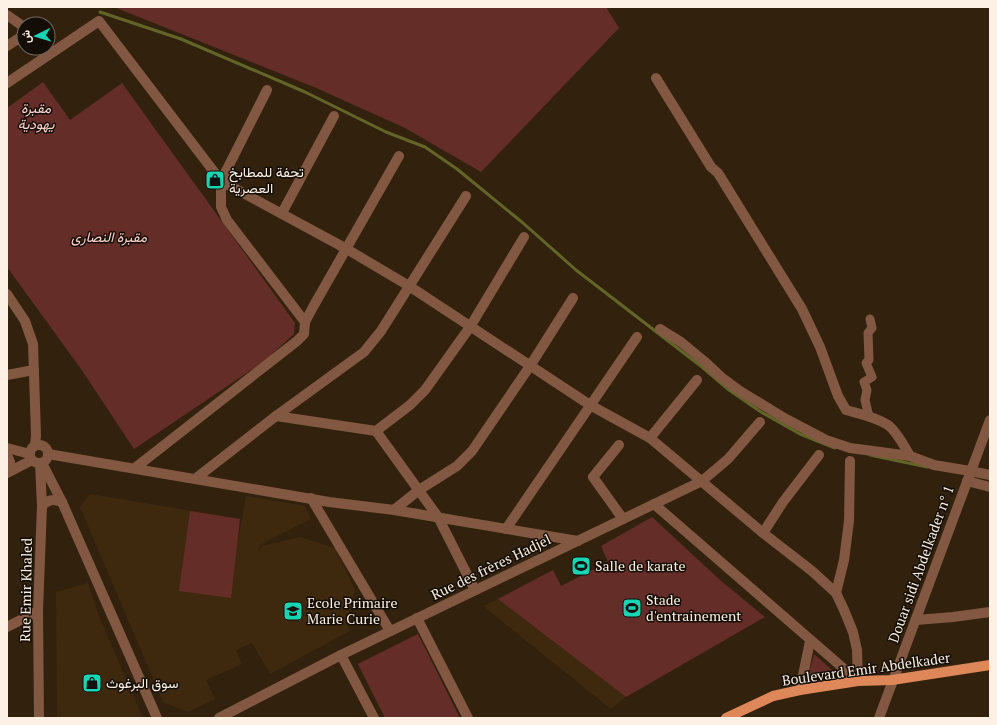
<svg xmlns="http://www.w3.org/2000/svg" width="997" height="725" font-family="'PT Serif',Vazirmatn,serif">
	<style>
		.built { fill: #3f290e }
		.green { fill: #652d28 }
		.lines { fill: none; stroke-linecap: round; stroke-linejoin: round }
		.stream { stroke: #626528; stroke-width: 3 }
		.pedestrian { stroke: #825842; stroke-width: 9 }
		.minor { stroke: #825842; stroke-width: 10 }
		.tertiary { stroke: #825842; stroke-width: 10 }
		.primary { stroke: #de885a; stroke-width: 10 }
		.labels { text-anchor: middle; stroke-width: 3; stroke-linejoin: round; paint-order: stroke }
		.park-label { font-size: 14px; font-style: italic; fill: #fdd5d0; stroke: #140d05 }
		.poi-label { font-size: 14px; fill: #fcf1e4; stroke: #140d05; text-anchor: start }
		.street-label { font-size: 14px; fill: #fcf1e4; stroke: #140d05 }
	</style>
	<rect width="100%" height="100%" fill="#32210d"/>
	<!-- built -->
	<g class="built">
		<polygon points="90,494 240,519 238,542 246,496 305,506 311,519 260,545 257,553 262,546 300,537 335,548 355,590 346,623 350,631 270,674 252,643 236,650 242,664 206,680 215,699 188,712 163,702 80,507"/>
		<polygon points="88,583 101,621 143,718 57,718 56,592"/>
		<polygon points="498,599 553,641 626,697 611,709 483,606"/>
	</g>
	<!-- green -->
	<g class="green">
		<polygon points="114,7 606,7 619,28 481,172 405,128 314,87"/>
		<polygon points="43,82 70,120 122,83 295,323 294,334 263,362 134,449 81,369 7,267 7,108"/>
		<polygon points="190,511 240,519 231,598 179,591"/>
		<polygon points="652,517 720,580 765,617 626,697 498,599 553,570 561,586 608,562 601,546"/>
		<polygon points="418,634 460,718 385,718 358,664"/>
		<polygon points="814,654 838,675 807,680"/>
	</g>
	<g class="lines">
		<!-- stream -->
		<g class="stream">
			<polyline points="100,12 181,39 305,92 386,132 425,147 457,169 523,223 576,270 702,367 729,390 761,412 800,434 835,448"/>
			<polyline points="870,455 927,467"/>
		</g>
		<!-- pedestrian -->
		<polyline class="pedestrian" points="869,417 865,400 867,390 864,382 872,377 866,363 869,360 868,333 872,328 870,319"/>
		<!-- minor -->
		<g class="minor">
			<polyline points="7,15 24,27"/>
			<polyline points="7,46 24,35"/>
			<path d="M656,78l55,89 7,6 84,136 18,38 18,49 8,14c14,4 30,7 42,15 8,6 17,22 22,31"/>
			<polyline points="7,83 99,21 221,181 345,248 409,286 590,405 650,438 763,533 812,571 836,593 844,610 853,632 857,650 858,681"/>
			<polyline points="267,90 221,181 221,207 227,220 305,322"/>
			<polyline points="282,213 334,116"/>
			<polyline points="7,375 34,370"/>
			<polyline points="276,416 376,431 410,405 425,390 470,327 524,237"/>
			<polyline points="376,431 438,517 475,590"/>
			<polyline points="650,438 697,380"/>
			<polyline points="619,445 593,477 623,519"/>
			<polyline points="7,448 30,454"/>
			<polyline points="48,454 329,502 394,510 578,541"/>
			<polyline points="7,455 10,462 7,472"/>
			<polyline points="42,463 62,502 157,718"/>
			<polyline points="135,468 297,341 304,334 305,322 313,307 399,156"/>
			<polyline points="970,471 990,475"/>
			<polyline points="7,473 32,460"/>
			<polyline points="195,479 276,416 364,352 381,331 466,196"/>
			<polyline points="967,481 990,487"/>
			<polyline points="311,498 390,631"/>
			<polyline points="654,504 858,681"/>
			<polyline points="394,510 419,490 457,466 472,451 530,366 573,298"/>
			<polyline points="506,529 637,337"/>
			<polyline points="763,533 783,502 819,455"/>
			<polyline points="836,593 844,560 849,521 850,461"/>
			<polyline points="417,618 468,718"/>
			<polyline points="916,620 953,617 990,612"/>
			<polyline points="7,627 38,611"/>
			<polyline points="341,655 374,718"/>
			<polyline points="800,690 810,641"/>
			<polyline points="219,718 341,655 702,481 728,459 760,422"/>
		</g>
		<!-- tertiary -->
		<g class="tertiary">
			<polyline points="7,294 25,321 33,344 36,435 35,446"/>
			<polyline points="660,329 681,342 704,361 721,377 740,391 786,419 826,440 850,448 910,456 934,465 970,471"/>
			<circle cx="39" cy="454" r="9"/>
			<path d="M42,506c7,-7 11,-7 20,-4"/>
			<polyline points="39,718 38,611 42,506 40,463"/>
			<polyline points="879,718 990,420"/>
		</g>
		<!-- primary -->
		<polyline class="primary" points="726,718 773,696 800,690 858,681 892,680 990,665"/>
	</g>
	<!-- icons -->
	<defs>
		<symbol id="shop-square" viewBox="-11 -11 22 22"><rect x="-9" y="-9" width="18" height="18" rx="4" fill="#15d5b3" stroke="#140d05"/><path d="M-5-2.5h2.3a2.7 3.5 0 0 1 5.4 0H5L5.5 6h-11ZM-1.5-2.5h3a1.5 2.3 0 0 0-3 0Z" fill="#111"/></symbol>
		<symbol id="stadium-square" viewBox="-11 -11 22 22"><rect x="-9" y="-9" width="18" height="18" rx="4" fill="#15d5b3" stroke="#140d05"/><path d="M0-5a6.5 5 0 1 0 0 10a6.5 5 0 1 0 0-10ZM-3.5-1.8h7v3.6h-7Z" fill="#111"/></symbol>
		<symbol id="school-square" viewBox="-11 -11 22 22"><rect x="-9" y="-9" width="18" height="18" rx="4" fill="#15d5b3" stroke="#140d05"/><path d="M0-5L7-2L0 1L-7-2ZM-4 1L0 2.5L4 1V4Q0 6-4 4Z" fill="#111"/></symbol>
	</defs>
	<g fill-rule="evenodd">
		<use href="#shop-square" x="204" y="169" width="22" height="22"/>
		<use href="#stadium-square" x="570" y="555" width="22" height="22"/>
		<use href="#stadium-square" x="621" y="597" width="22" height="22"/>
		<use href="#school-square" x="282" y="600" width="22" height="22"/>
		<use href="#shop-square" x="81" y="672" width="22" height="22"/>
	</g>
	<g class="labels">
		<!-- park labels -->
		<g class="park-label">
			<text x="36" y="113">مقبرة<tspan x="36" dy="16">يهودية</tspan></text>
			<text x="109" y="242">مقبرة النصارى</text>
		</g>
		<!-- poi labels -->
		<g class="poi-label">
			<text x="229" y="177">تحفة للمطابخ<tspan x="229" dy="16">العصرية</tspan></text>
			<text x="595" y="571">Salle de karate</text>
			<text x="646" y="605">Stade<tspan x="646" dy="16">d'entrainement</tspan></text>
			<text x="307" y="608">Ecole Primaire<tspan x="307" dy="16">Marie Curie</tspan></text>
			<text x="106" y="688">سوق البرغوث</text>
		</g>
		<!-- street labels -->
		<g class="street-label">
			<text transform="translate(921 564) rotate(-70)" y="5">Douar sidi Abdelkader n° 1</text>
			<text transform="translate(491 567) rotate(-26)" y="5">Rue des frères Hadjel</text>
			<text transform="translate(26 590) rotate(-89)" y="5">Rue Emir Khaled</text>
			<text transform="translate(866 669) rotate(-8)" y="5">Boulevard Emir Abdelkader</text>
		</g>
	</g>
	<!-- border -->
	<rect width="997" height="725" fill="none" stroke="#fcf1e4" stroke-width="16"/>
	<!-- north arrow -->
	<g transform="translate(36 36) rotate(265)"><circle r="19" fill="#140d05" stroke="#71685e"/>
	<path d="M0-3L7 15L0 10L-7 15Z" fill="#15d5b3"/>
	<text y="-6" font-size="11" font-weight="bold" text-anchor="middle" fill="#fcf1e4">ش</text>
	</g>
</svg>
